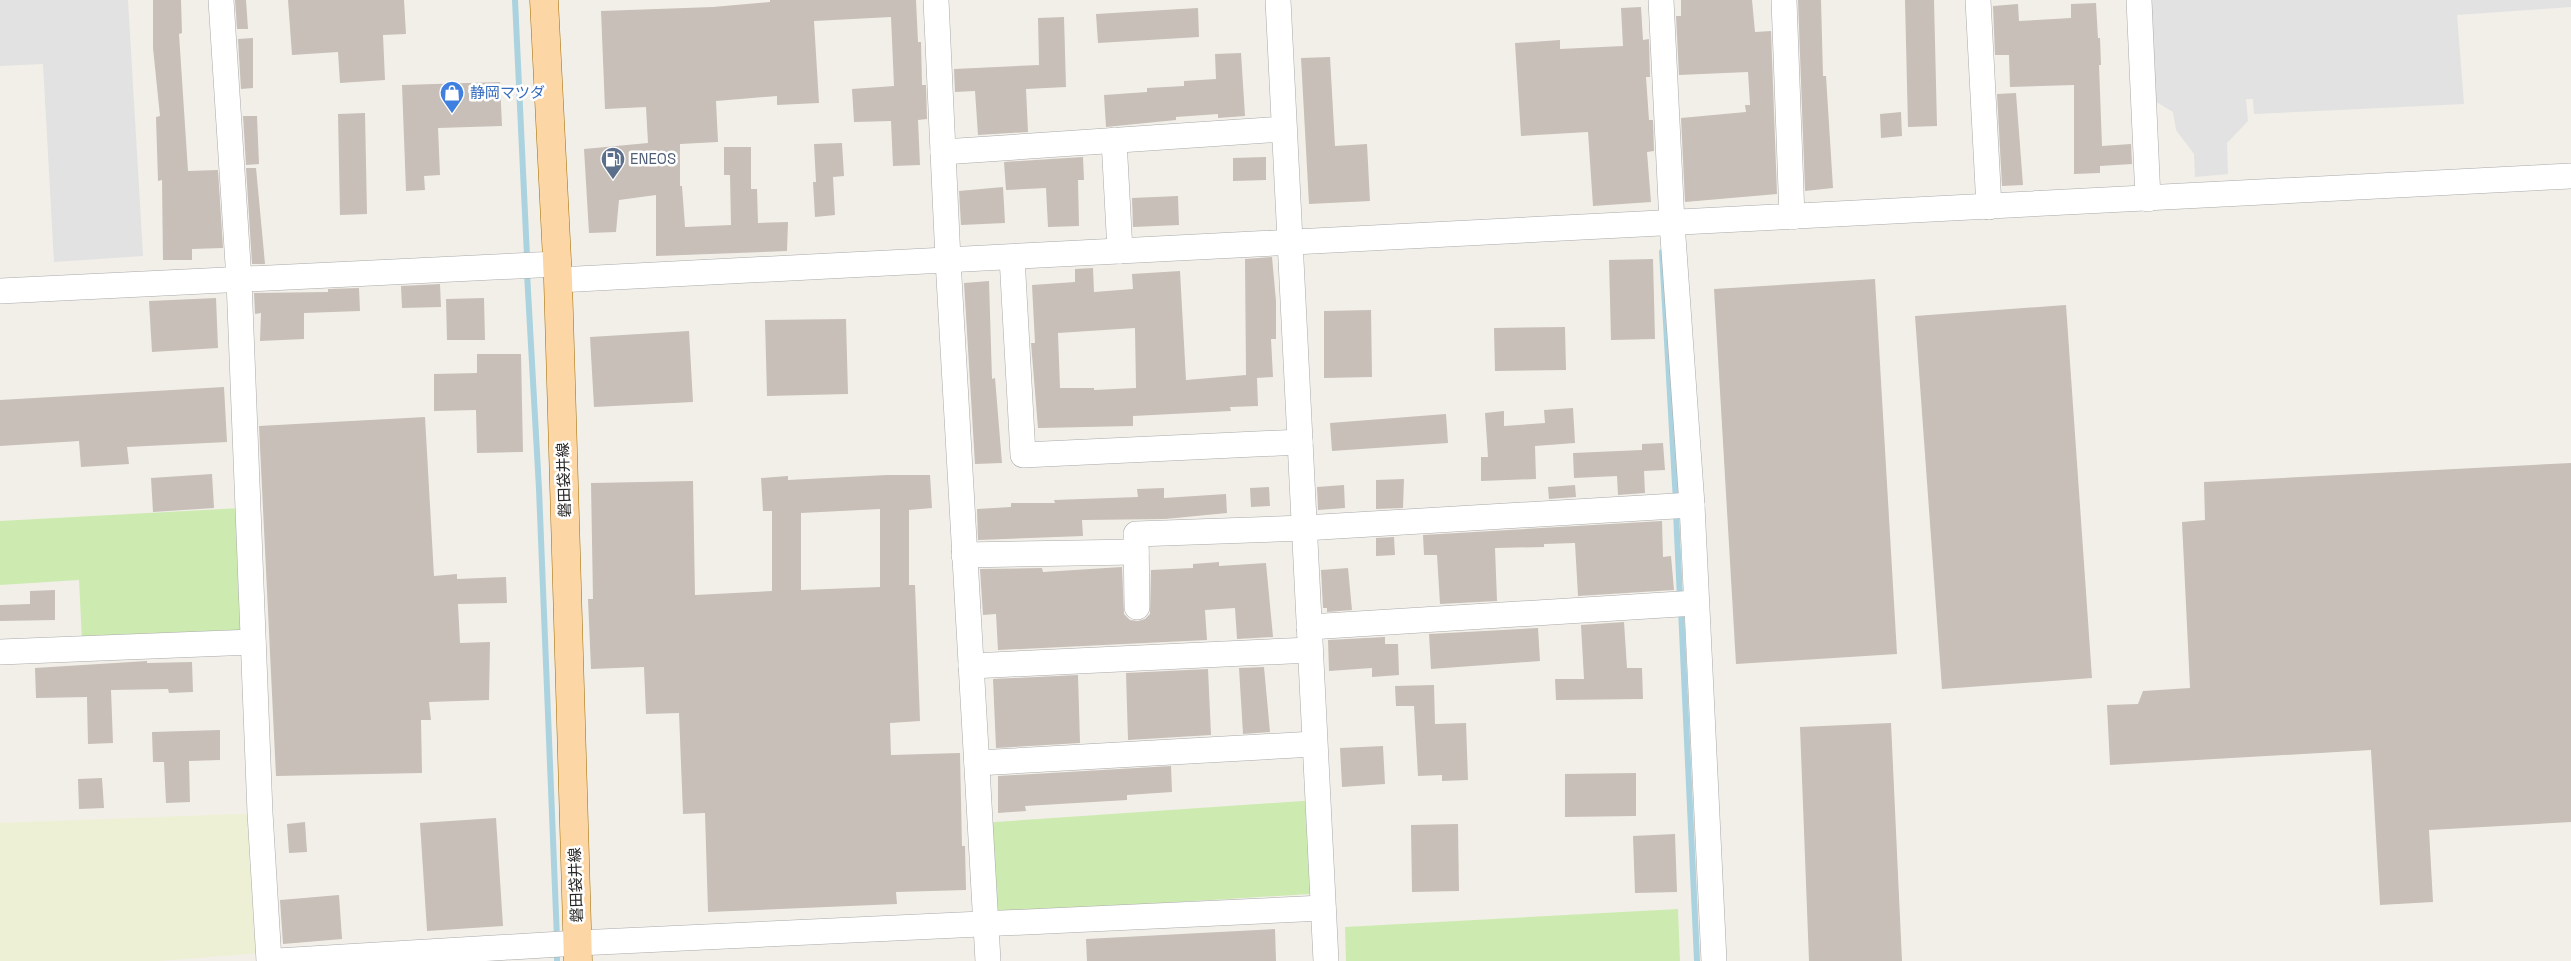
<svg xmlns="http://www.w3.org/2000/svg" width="2571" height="961" font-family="'Space Grotesk','Noto Sans JP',sans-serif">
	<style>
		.farmland { fill: #eef0d5 }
		.grass { fill: #cdebb0 }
		.parking { fill: #e2e2e2 }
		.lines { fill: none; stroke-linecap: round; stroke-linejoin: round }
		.stream { stroke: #aad3df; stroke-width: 6 }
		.building { fill: #c7bfb8; fill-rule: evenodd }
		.minor-casing { stroke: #a9a9a9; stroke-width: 26 }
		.major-casing { stroke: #a06b00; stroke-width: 29 }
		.minor { stroke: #fff; stroke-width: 25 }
		.major { stroke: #fcd6a4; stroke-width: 28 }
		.labels { text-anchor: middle; stroke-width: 5; stroke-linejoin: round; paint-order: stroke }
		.shop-label { font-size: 15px; fill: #366cbe; stroke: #fff; text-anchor: start }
		.service-label { font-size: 15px; fill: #4e5e75; stroke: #fff; text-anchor: start }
		.street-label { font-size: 15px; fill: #222; stroke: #fff }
	</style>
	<rect width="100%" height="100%" fill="#f2efe9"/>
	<!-- farmland -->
	<polygon class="farmland" points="260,813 261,953 159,961 0,961 0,823"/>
	<!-- grass -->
	<g class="grass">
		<polygon points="241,508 247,632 82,641 79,580 0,585 0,521"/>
		<polygon points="1317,800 1310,894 985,914 980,823"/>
		<polygon points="1678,909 1680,961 1346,961 1345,927"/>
	</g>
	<!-- parking -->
	<g class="parking">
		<polygon points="0,0 128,0 143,256 54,262 43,64 0,66"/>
		<polygon points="2148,0 2571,0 2571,7 2457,15 2464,104 2254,114 2253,99 2246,99 2248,121 2227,143 2228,174 2195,177 2194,154 2176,130 2173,112 2153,100"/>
	</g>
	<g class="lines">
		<!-- stream -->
		<g class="stream">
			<polyline points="515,0 527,256"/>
			<polyline points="1662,252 1676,502"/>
			<polyline points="527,273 539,489 557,939"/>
			<polyline points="1676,512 1680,599"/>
			<polyline points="1681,609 1697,961"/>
			<polyline points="557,952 557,961"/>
		</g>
	</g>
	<!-- building -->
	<g class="building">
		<polygon points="153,0 181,0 182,33 179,34 188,171 218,170 223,248 192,249 192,260 163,260 162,180 158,181 156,117 160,116 153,48"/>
		<polygon points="235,0 246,0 248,29 237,29"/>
		<polygon points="288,0 404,0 406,34 383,35 385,80 340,83 338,52 292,55"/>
		<polygon points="770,0 916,0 918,42 921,42 922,85 926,85 927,119 918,120 920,165 893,166 891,121 854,122 852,89 894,86 891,17 814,21 819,103 777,105 777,96 716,101 718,142 680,144 680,186 682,186 685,227 731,225 730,175 724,175 724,147 751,147 751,189 757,189 758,223 788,222 787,251 656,256 656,195 619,200 616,232 589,233 584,149 648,143 646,107 605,109 601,11 713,7 770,2"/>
		<polygon points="1681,0 1752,0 1755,32 1771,31 1777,194 1685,202 1681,118 1746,112 1745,105 1750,105 1748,72 1679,75 1676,16 1681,16"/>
		<polygon points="1798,0 1821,0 1823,76 1826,76 1833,188 1805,191"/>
		<polygon points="1905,0 1934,0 1937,126 1908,127"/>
		<polygon points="2096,3 2098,38 2100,38 2101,65 2099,65 2102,146 2131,144 2132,164 2100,166 2100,173 2074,174 2074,85 2010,87 2009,55 1995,55 1993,6 2018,4 2019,21 2071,18 2071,4"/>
		<polygon points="1641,7 1643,40 1649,39 1650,77 1646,77 1649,120 1653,120 1654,151 1647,152 1651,202 1593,206 1588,132 1521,136 1515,43 1560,40 1560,49 1623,46 1621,8"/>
		<polygon points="1198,8 1199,37 1098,43 1096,14"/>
		<polygon points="1064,17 1066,87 1026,89 1028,132 978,135 975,91 955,92 954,69 1039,65 1038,18"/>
		<polygon points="253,38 253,88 241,89 238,39"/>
		<polygon points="1241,53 1245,116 1218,118 1218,114 1176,117 1176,120 1106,127 1104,95 1147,92 1147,88 1184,86 1184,81 1216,79 1215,54"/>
		<polygon points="1330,57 1335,146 1367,144 1370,201 1309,204 1301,58"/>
		<polygon points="500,82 502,126 438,128 440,175 424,176 425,190 406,191 402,85"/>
		<polygon points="2016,93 2023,185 2002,186 1997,94"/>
		<polygon points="1901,112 1902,136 1881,138 1880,114"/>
		<polygon points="365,113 367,214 340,215 338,114"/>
		<polygon points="243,116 257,116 259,164 246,165"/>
		<polygon points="842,143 844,176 833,177 835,215 815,217 813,182 816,182 814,144"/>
		<polygon points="1083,157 1084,180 1078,180 1079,226 1048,227 1046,188 1006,190 1004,162"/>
		<polygon points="1266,157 1266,180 1233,181 1233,158"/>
		<polygon points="246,168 256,168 265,264 252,264"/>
		<polygon points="1003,187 1005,223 961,225 959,191"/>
		<polygon points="1178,196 1179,225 1133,227 1132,198"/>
		<path d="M1272,257l4,44v38h-5l2,38 -16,1 1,28 -28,1 1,4 -98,5v10l-95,2 -7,-85h4l-3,-58 43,-3v-13l18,-1 1,24 39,-3 -1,-15 48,-3 6,109 60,-5 -1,-116zM1135,328l1,60 -42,2v-2h-34l-2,-55z"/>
		<polygon points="1653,259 1655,339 1611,340 1609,260"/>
		<polygon points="1875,279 1897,654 1736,664 1714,289"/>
		<polygon points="989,281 992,379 995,378 1002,463 975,464 964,283"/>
		<polygon points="440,284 441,307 402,308 401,286"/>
		<polygon points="359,288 360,311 304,313 304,339 260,341 261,313 255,314 254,293 328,292 328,289"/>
		<polygon points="216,298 218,348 152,352 149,301"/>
		<polygon points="484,298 485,340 447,340 446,299"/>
		<polygon points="2066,305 2092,678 1942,689 1915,316"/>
		<polygon points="1371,310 1372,377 1324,378 1324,311"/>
		<polygon points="846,319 848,394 767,396 765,320"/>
		<polygon points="1565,327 1566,370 1495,371 1494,328"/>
		<polygon points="689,331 693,402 594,407 590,337"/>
		<polygon points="477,354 521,354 523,452 477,453 476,410 434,411 434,374 477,373"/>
		<polygon points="224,387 227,442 127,447 129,464 81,467 79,441 0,446 0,400"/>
		<polygon points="1573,408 1575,443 1535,446 1536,479 1481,481 1481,457 1488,457 1485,413 1504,411 1504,426 1545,423 1544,410"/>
		<polygon points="1446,414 1448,443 1332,451 1330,423"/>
		<polygon points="425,417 434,576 457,574 457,579 506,577 507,603 458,604 460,643 490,642 489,700 429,702 431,720 421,720 422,773 276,776 259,426"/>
		<polygon points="1663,443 1665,470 1644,471 1645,493 1618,495 1617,476 1574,478 1573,453 1642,450 1642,444"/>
		<polygon points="2571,463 2571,822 2429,830 2433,902 2380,905 2371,750 2110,765 2107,705 2138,704 2143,691 2190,688 2182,522 2205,520 2204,482"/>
		<polygon points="212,474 214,508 153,512 151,478"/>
		<path d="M887,475h43l2,33 -23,2v75h6l5,136 -30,2 1,32 69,-2 2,93h3l1,44 -70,2 1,12 -189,8 -3,-99 -22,1 -4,-101 -33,1 -2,-47 -53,2 -3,-70h5l-2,-116 102,-2 2,114 77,-4v-80h-9l-2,-33 27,-2v4zM880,509v78l-79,3v-77z"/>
		<polygon points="1404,479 1403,508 1376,509 1376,480"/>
		<polygon points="1344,485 1345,508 1318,510 1317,487"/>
		<polygon points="1575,485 1576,497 1549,499 1548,487"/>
		<polygon points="1269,487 1270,506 1251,507 1250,488"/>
		<polygon points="1164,488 1164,498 1226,494 1227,513 1165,519 1082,520 1083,536 978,540 977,509 1011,507 1011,503 1055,503 1054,500 1138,497 1137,489"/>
		<polygon points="1662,521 1663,557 1671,556 1674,590 1578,596 1575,543 1544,544 1544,547 1495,548 1497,601 1440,604 1437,555 1424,555 1423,535"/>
		<polygon points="1394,537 1395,555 1376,556 1376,538"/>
		<polygon points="1219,562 1219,566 1266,563 1273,637 1237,639 1235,608 1205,610 1207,640 998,650 996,614 983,615 980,569 1042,568 1043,572 1122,567 1124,614 1130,620 1138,621 1145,619 1150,614 1151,570 1193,568 1193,564"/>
		<polygon points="1348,568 1352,610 1327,612 1327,608 1323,608 1321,570"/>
		<polygon points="55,590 55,620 0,621 0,605 30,604 30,591"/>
		<polygon points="1624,622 1627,668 1642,668 1643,699 1556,700 1555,679 1584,679 1581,625"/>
		<polygon points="1538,628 1540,661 1431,669 1429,634"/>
		<polygon points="1385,637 1385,644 1398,644 1399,675 1372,677 1372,668 1329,671 1328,640"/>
		<polygon points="147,661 147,663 192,662 193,692 169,693 168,689 111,690 113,743 88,744 87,697 36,698 35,668"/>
		<polygon points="1264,667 1270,732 1243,734 1239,668"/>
		<polygon points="1208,669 1211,735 1128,740 1126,673"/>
		<polygon points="1078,675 1080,743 996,748 993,679"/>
		<polygon points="1434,685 1435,724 1466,723 1468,780 1442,781 1442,775 1418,776 1414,706 1396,706 1395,686"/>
		<polygon points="1891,723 1902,961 1809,961 1800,727"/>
		<polygon points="220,730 220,760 189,761 190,802 166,803 164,762 153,762 152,732"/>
		<polygon points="1383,746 1385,784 1342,787 1340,748"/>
		<polygon points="1171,766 1172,792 1127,795 1127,800 1025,806 1026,811 998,813 998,776"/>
		<polygon points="1636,773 1636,816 1565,817 1565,774"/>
		<polygon points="102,778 104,808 79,809 78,779"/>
		<polygon points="496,818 503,926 427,931 420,823"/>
		<polygon points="305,822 307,852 289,853 287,824"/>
		<polygon points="1458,824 1459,891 1412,892 1411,825"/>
		<polygon points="1675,834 1677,892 1635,893 1633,836"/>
		<polygon points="339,895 342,939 283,944 280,900"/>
		<polygon points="1275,929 1276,961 1087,961 1086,939"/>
	</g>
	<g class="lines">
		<defs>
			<g id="minor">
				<polyline points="221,0 239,280 260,813 269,961"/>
				<polyline points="936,0 948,260 988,961"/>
				<polyline points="1278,0 1326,961"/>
				<polyline points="1661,0 1672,223 1692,505 1714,961"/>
				<polyline points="1784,0 1792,217"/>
				<polyline points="1978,0 1989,207"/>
				<polyline points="2139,0 2148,199"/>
				<polyline points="1114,140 1120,251"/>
				<polyline points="943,152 1284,129"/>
				<polyline points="1012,257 1023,455 1300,442"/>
				<polyline points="558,280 2571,176"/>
				<polyline points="0,291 557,264"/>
				<polyline points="964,555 1136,552"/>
				<polyline points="1137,607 1136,534 1304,528 1692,505"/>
				<polyline points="1309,627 1696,603"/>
				<polyline points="0,652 253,642"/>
				<polyline points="971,666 1310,650"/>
				<polyline points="977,763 1314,744"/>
				<polyline points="277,961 578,943 1323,908"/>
			</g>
			<polyline id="major" points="544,0 558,280 578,961"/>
		</defs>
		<!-- minor casing -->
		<use href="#minor" class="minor-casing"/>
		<!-- major casing -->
		<use href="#major" class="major-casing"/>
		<!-- minor -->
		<use href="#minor" class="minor"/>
		<!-- major -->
		<use href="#major" class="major"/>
	</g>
	<!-- icons -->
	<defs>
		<symbol id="shop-pin" viewBox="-11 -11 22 30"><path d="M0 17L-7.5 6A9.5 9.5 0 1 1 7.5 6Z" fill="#3f7fe0" stroke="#fff"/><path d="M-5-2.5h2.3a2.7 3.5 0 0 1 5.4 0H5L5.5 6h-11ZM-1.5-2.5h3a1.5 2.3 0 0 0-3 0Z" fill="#fff"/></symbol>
		<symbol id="fuel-pin" viewBox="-11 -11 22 30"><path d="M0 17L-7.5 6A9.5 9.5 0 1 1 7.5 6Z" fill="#5c6f8a" stroke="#fff"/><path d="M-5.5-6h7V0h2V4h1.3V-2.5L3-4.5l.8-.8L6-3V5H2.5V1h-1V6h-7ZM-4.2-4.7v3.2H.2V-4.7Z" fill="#fff"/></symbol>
	</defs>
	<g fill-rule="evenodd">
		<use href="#shop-pin" x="438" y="79" width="28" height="38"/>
		<use href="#fuel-pin" x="599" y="145" width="28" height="38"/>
	</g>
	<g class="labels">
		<!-- shop labels -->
		<g class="shop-label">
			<text x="470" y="98">静岡マツダ</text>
		</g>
		<!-- service labels -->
		<g class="service-label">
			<text x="630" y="164">ENEOS</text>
		</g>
		<!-- street labels -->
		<g class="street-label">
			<text transform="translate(564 480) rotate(-92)" y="5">磐田袋井線</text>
			<text transform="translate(576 885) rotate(-92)" y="5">磐田袋井線</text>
		</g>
	</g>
</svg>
